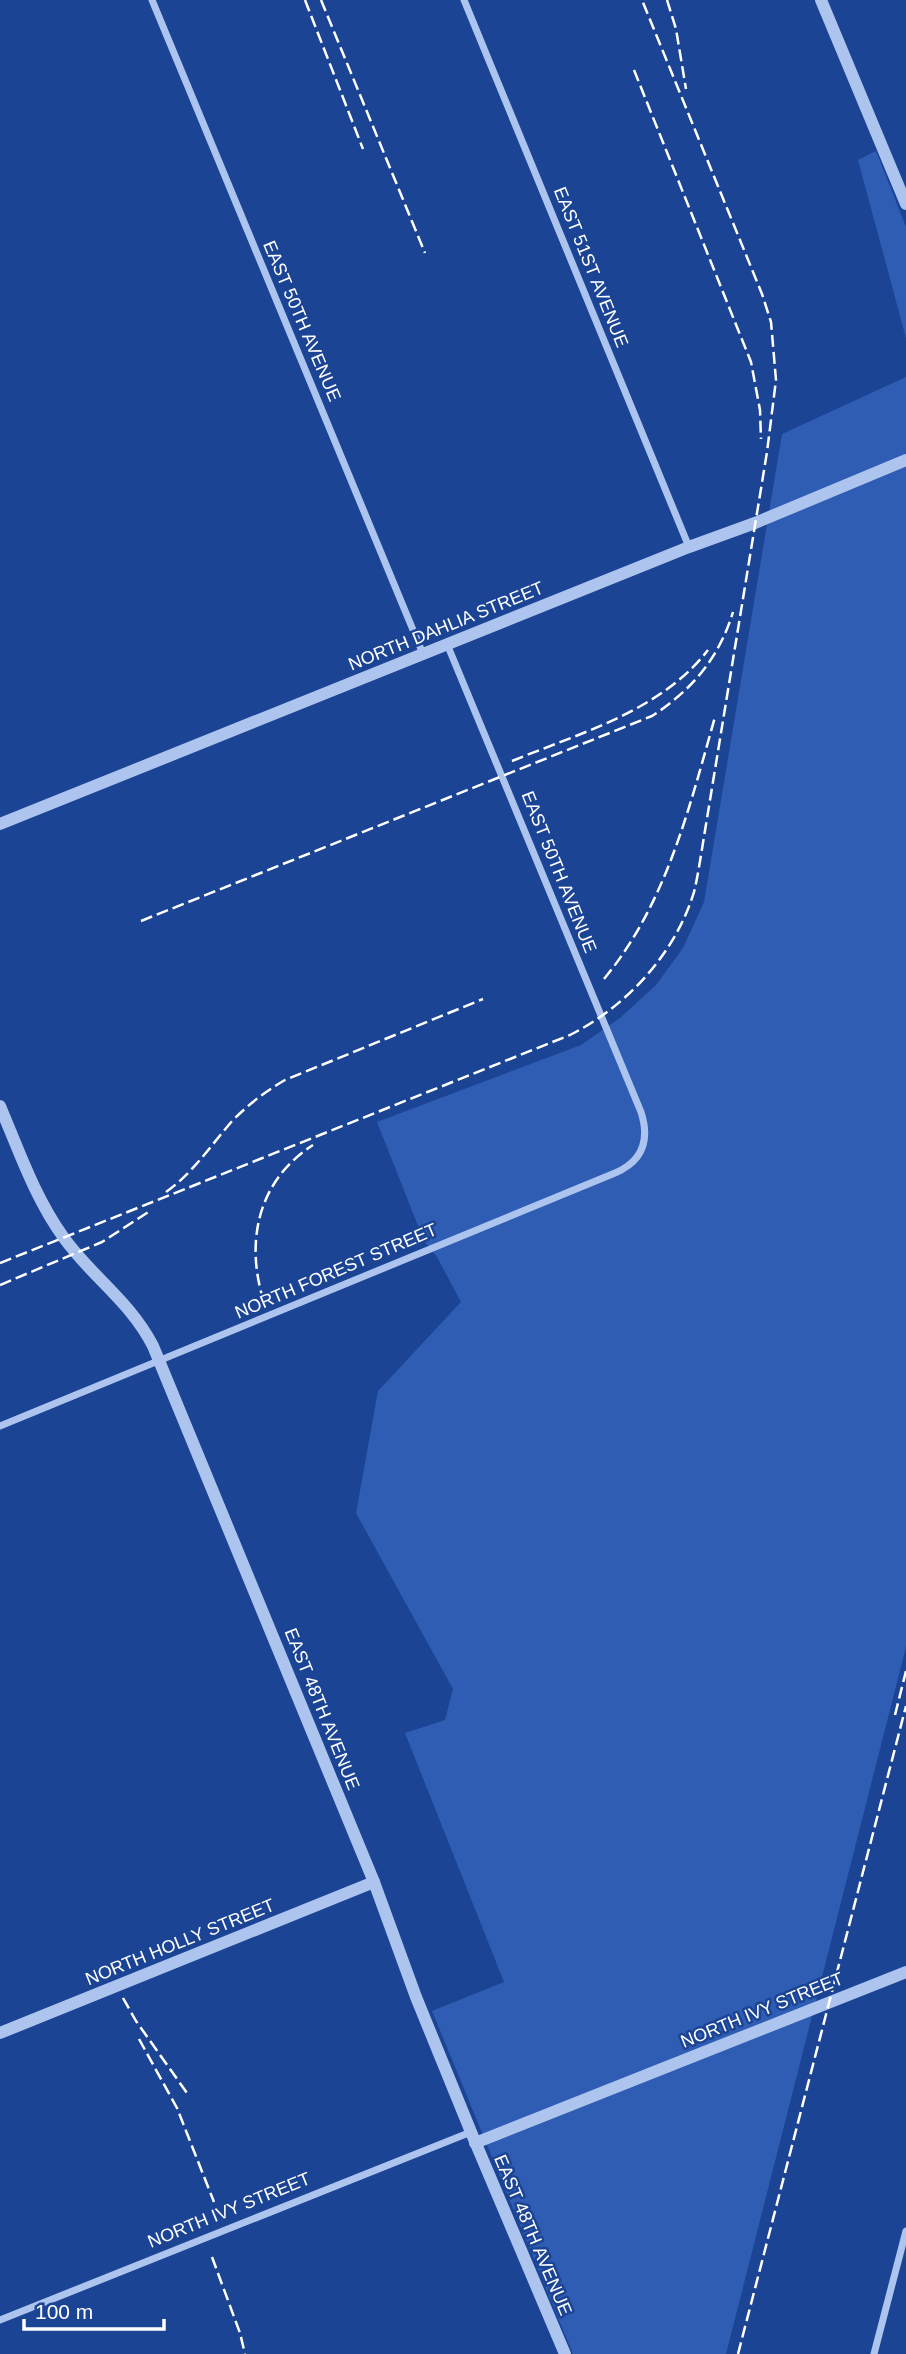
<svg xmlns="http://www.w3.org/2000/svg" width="906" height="2354" font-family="Arial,sans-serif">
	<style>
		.green { fill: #2f5db3 }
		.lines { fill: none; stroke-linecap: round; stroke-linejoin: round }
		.minor { stroke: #adc4ef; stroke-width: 7 }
		.tertiary { stroke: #adc4ef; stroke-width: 12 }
		.rail { stroke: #fff; stroke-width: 2.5; stroke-dasharray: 12 5; stroke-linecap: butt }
		.labels { text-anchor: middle; stroke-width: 5; stroke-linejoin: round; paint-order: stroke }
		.street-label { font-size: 18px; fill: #fff; stroke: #1b4495 }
	</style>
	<rect width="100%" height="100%" fill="#1b4495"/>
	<!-- green -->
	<g class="green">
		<polygon points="876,151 906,227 906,338 858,160"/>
		<polygon points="906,377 906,1647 726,2354 573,2354 432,2011 504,1982 405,1733 445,1720 453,1689 356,1513 378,1391 461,1302 437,1257 424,1241 377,1122 581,1045 620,1018 656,985 683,948 704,902 782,434"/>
	</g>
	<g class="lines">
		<!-- minor -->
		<g class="minor">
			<polyline points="152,0 423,654"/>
			<polyline points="464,0 689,547"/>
			<path d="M0,1426l615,-253c28,-12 35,-33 26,-61l-194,-468"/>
			<polyline points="0,2320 471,2132"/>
			<polyline points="874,2354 906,2231"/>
		</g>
		<!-- tertiary -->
		<g class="tertiary">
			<polyline points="821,0 906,204"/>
			<polyline points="0,824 689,547 755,523 906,460"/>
			<path d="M0,1106c19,45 35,92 64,132 28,39 66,63 89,108l221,536 42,115 55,135 94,222"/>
			<polyline points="0,2033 374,1882"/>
			<polyline points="475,2143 906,1972"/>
		</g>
		<!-- rail -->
		<g class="rail">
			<polyline points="305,0 363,149"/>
			<polyline points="321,0 425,253"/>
			<polyline points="667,0 676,29 686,89"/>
			<polyline points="634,70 751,362 760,410 761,439"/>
			<path d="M512,761c68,-28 149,-50 196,-111"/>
			<path d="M141,921l511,-205c40,-26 67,-58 81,-104"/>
			<path d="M604,979c62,-75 85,-170 111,-262"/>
			<path d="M166,1192c28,-20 45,-47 67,-72 16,-16 33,-29 52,-40l198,-81"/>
			<path d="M0,1263l570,-228c57,-29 105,-81 124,-143 3,-12 5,-25 7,-37l66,-403 9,-72 -5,-58 -9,-28 -120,-294"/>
			<polyline points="0,1285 102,1242 150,1211"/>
			<path d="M264,1302c-19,-59 -7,-121 49,-157"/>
			<polyline points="895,1715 906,1671"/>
			<polyline points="123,1998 136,2021 187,2093"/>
			<polyline points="139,2039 177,2108 214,2202"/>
			<polyline points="212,2257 240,2333 245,2354"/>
			<polyline points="738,2354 906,1706"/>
		</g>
	</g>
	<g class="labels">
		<!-- street labels -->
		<g class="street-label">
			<text transform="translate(591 267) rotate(68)" y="6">EAST 51ST AVENUE</text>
			<text transform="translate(302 321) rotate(67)" y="6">EAST 50TH AVENUE</text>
			<text transform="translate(446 626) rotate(-22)" y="6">NORTH DAHLIA STREET</text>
			<text transform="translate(559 872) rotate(68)" y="6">EAST 50TH AVENUE</text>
			<text transform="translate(336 1271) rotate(-23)" y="6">NORTH FOREST STREET</text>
			<text transform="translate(322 1709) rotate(68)" y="6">EAST 48TH AVENUE</text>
			<text transform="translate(180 1942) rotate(-22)" y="6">NORTH HOLLY STREET</text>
			<text transform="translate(762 2010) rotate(-22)" y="6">NORTH IVY STREET</text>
			<text transform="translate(229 2210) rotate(-22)" y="6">NORTH IVY STREET</text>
			<text transform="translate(533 2235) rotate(67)" y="6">EAST 48TH AVENUE</text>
		</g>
	</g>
	<!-- scale -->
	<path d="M24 2319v10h140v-10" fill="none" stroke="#ffffff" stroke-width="3.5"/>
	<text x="35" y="2319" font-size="21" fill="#ffffff" stroke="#1b4495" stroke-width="5" paint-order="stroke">100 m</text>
</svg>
